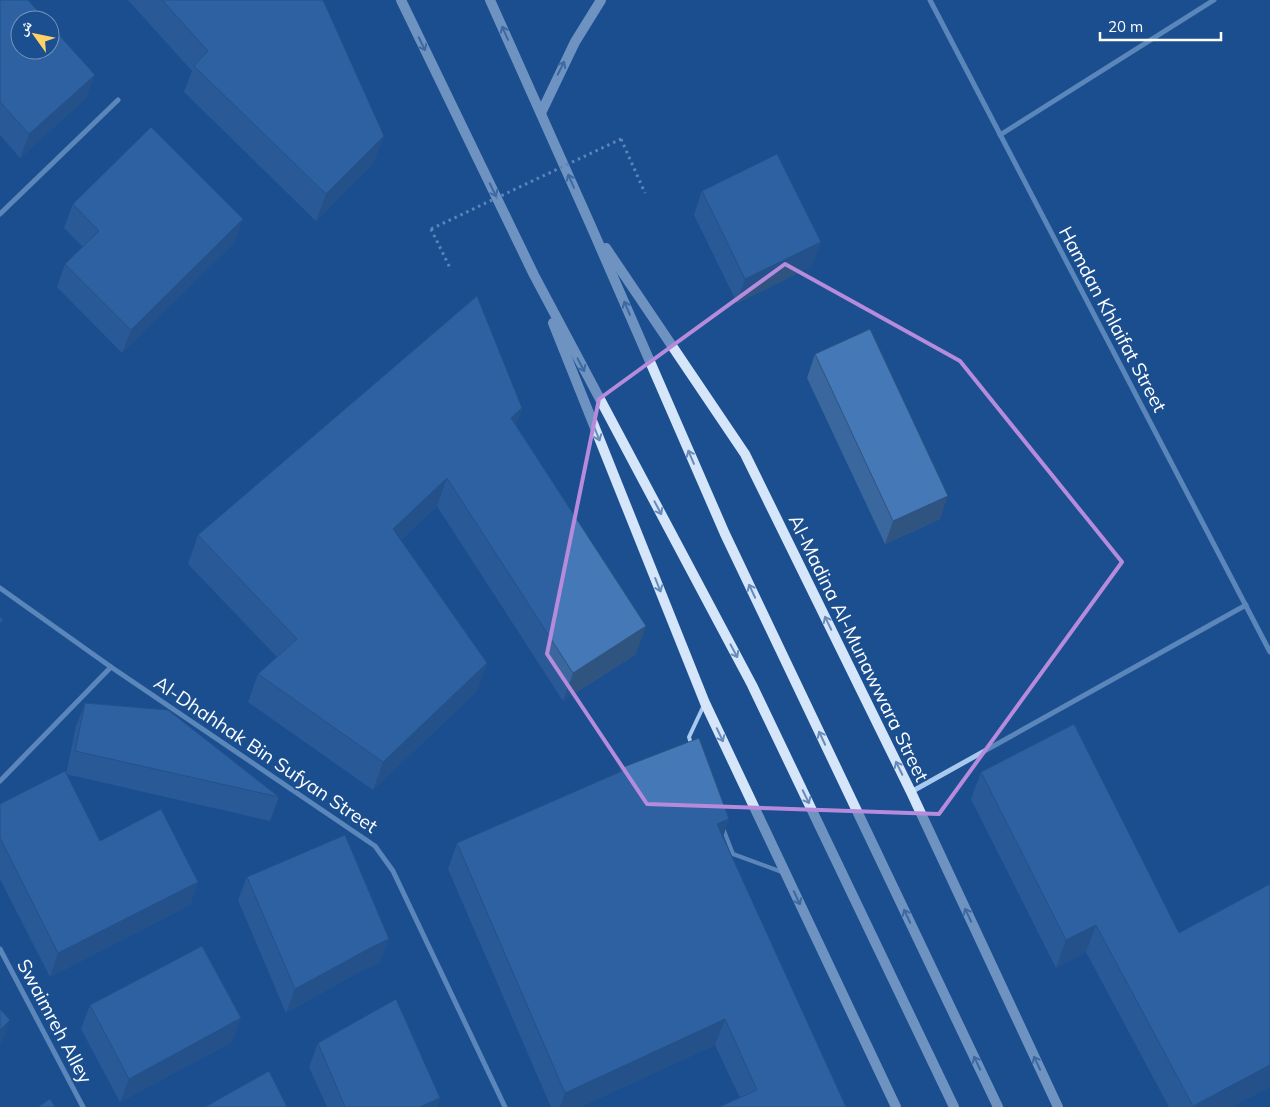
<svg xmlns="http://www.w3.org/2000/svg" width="1270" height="1107" font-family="Mulish,'Noto Naskh Arabic',sans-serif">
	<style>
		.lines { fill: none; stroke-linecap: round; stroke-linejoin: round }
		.path { stroke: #a9c9ee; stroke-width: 3; stroke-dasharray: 2.5 4; stroke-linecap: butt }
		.lane { stroke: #a9c9ee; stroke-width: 4 }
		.street { stroke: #a9c9ee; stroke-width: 5 }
		.secondary { stroke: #d6e6fa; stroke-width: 10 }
		.path-bridge { stroke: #a9c9ee; stroke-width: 3; stroke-dasharray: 2.5 4; stroke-linecap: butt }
		.wall { fill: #3a679d }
		.shaded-wall { fill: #305480 }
		.building { fill: #4478b7; stroke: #305480 }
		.oneway { stroke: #668bba }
		.marked { fill: none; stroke: #b68bdc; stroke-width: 4; stroke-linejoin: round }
		.labels { text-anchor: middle; stroke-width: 4; stroke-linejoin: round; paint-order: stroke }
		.street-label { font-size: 19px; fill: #fff; stroke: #1b4f8f }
	</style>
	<rect width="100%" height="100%" fill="#1b4f8f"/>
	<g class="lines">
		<!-- path -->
		<g class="path">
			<polyline points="621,139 645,193"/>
			<polyline points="431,229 451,270"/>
		</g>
		<!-- lane -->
		<g class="lane">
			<polyline points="691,744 689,737 704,705"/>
			<polyline points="723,828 733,854 782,872"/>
		</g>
		<!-- street -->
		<g class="street">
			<polyline points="930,0 1270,652"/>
			<polyline points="1000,135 1214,0"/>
			<polyline points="0,214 118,100"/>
			<polyline points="0,588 111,667 375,846 393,871 505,1107"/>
			<polyline points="0,781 111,667"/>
			<polyline points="911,792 1246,605"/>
			<polyline points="0,949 83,1107"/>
		</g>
		<!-- secondary -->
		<g class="secondary">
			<polyline points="401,0 534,275 752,685 954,1107"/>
			<polyline points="490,0 591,226 725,534 998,1107"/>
			<polyline points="541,113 575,42 601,0"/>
			<polyline points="606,248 745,454 911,792 1058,1107"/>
			<polyline points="553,323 705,703 896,1107"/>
		</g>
		<!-- path-bridge -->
		<polyline class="path-bridge" points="431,229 621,139"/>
	</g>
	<!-- wall -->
	<g class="wall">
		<polygon points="0,0 86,98 20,158 0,135"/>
		<polygon points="128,0 323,0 374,162 316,221 184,92 192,71"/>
		<polygon points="702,191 812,266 737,303 694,215"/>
		<polygon points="73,204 234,243 122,353 57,287 65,264 83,247 64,228"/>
		<polygon points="815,354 940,519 885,544 807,378"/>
		<polygon points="522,408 516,425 636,654 563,701 437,506 401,540 487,663 477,691 373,790 248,702 258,674 277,657 188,564 198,535"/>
		<polygon points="85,703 279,797 270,821 66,774 100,841 198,882 190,905 50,977 0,879 0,804 66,774 76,726"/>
		<polygon points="621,768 729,819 723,837 846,1107 740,1098 715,1045 580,1107 551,1107 448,869 457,843 619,772"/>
		<polygon points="981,772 1233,1107 1169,1107 1086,952 1056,968 971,799"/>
		<polygon points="247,877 380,963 363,970 286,1013 238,900"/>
		<polygon points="90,1005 232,1042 120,1102 81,1029"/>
		<polygon points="318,1043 440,1098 437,1107 327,1107 309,1067"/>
	</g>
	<!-- shaded-wall -->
	<g class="shaded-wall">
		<polygon points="95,75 86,98 20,158 29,134"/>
		<polygon points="384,136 374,162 316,221 326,194"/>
		<polygon points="243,219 234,243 122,353 131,330"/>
		<polygon points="821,242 812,266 737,303 745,279"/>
		<polygon points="522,408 512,436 511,418"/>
		<polygon points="447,478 437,506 383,557 393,529"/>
		<polygon points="948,496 940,519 885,544 893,521"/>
		<polygon points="646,626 636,654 563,701 573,673"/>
		<polygon points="487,663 477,691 373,790 383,762"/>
		<polygon points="729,819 720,845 717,824"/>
		<polygon points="198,882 190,905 50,977 58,953"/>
		<polygon points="1096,925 1086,952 1056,968 1066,940"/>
		<polygon points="389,939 380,963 363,970 286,1013 295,989 372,947"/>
		<polygon points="241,1018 232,1042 120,1102 129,1079"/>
		<polygon points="725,1019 715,1045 580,1107 560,1107 565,1093"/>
		<polygon points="10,1020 2,1043 0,1045 0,1030"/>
		<polygon points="1270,1065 1270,1087 1233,1107 1193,1107"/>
		<polygon points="440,1098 437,1107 420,1107"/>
	</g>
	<!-- building -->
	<g class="building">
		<polygon points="0,0 28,0 46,20 20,20 20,50 50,50 50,25 95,75 29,134 0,102"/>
		<polygon points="162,0 323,0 384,136 326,194 194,66 208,51"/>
		<polygon points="151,127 243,219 131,330 65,264 99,231 73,204"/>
		<polygon points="777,154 821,242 745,279 702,191"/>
		<polygon points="477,296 522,408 511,418 646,626 573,673 447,478 393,529 487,663 383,762 258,674 297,639 198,535"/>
		<polygon points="870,329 948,496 893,521 815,354"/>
		<polygon points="0,617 3,619 0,625"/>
		<polygon points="85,703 168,710 279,797 75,751"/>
		<polygon points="1074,724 1179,933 1270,884 1270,1065 1193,1106 1096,925 1066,940 981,772"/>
		<polygon points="699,738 729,819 717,824 846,1107 719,1107 757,1090 725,1019 565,1093 457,843 622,771 621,768"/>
		<polygon points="65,771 100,841 161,809 198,882 58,953 0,838 0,804"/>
		<polygon points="345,835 389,939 372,947 295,989 247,877"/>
		<polygon points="202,946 241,1018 129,1079 90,1005"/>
		<polygon points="396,999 440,1098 420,1107 345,1107 318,1043"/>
		<polygon points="0,1009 10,1020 0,1030"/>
		<polygon points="269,1071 287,1107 205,1107"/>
		<polygon points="50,1099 55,1107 38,1107"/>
	</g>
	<!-- one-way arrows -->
	<defs><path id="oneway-shaft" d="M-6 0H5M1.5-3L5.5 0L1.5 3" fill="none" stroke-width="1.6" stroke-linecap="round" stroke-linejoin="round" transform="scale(1.25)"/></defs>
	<g class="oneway">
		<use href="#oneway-shaft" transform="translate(505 33) rotate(-114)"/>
		<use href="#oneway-shaft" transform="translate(422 44) rotate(64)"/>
		<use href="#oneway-shaft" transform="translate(561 68) rotate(-63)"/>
		<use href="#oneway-shaft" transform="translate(571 181) rotate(-114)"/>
		<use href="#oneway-shaft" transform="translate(493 190) rotate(64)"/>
		<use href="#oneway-shaft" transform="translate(627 308) rotate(-113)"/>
		<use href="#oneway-shaft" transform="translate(581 365) rotate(62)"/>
		<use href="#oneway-shaft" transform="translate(597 434) rotate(68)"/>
		<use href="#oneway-shaft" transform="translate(691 457) rotate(-113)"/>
		<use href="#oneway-shaft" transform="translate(658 508) rotate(62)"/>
		<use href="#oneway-shaft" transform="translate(658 585) rotate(68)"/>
		<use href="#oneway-shaft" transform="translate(752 591) rotate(-115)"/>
		<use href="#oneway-shaft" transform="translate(828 623) rotate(-116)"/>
		<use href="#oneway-shaft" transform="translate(734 651) rotate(62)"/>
		<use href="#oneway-shaft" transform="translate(720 735) rotate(65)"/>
		<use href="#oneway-shaft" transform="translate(822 738) rotate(-115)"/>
		<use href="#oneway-shaft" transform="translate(899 768) rotate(-116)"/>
		<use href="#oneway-shaft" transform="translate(806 797) rotate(64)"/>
		<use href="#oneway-shaft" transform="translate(797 898) rotate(65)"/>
		<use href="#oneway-shaft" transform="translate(968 915) rotate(-115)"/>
		<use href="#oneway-shaft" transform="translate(907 916) rotate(-115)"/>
		<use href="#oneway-shaft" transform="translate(977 1063) rotate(-115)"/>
		<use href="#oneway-shaft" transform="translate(1037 1063) rotate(-115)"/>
	</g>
	<!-- marked area -->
	<path d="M0 0H1270V1107H0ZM785,264l175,97 162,201 -183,252 -292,-10 -100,-150 52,-255z" fill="#1b4f8f" fill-opacity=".55" fill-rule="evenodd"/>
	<path class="marked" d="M785,264l175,97 162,201 -183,252 -292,-10 -100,-150 52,-255z"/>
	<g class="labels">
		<!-- street labels -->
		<g class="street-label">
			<text transform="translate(1113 319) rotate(62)" y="7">Hamdan Khlaifat Street</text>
			<text transform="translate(859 648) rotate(64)" y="7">Al-Madina Al-Munawwara Street</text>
			<text transform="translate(266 754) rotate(34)" y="7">Al-Dhahhak Bin Sufyan Street</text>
			<text transform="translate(55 1021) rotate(62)" y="7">Swaimreh Alley</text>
		</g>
	</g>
	<!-- north arrow -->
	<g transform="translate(35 35) rotate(303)"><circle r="24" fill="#1b4f8f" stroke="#7695bc"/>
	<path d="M0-4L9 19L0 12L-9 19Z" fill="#ffd166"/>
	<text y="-8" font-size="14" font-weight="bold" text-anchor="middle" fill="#ffffff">ش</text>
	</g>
	<!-- scale -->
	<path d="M1100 32v8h121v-8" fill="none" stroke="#ffffff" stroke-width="2.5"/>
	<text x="1108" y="32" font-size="15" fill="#ffffff" stroke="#1b4f8f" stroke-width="4" paint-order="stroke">20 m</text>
</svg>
